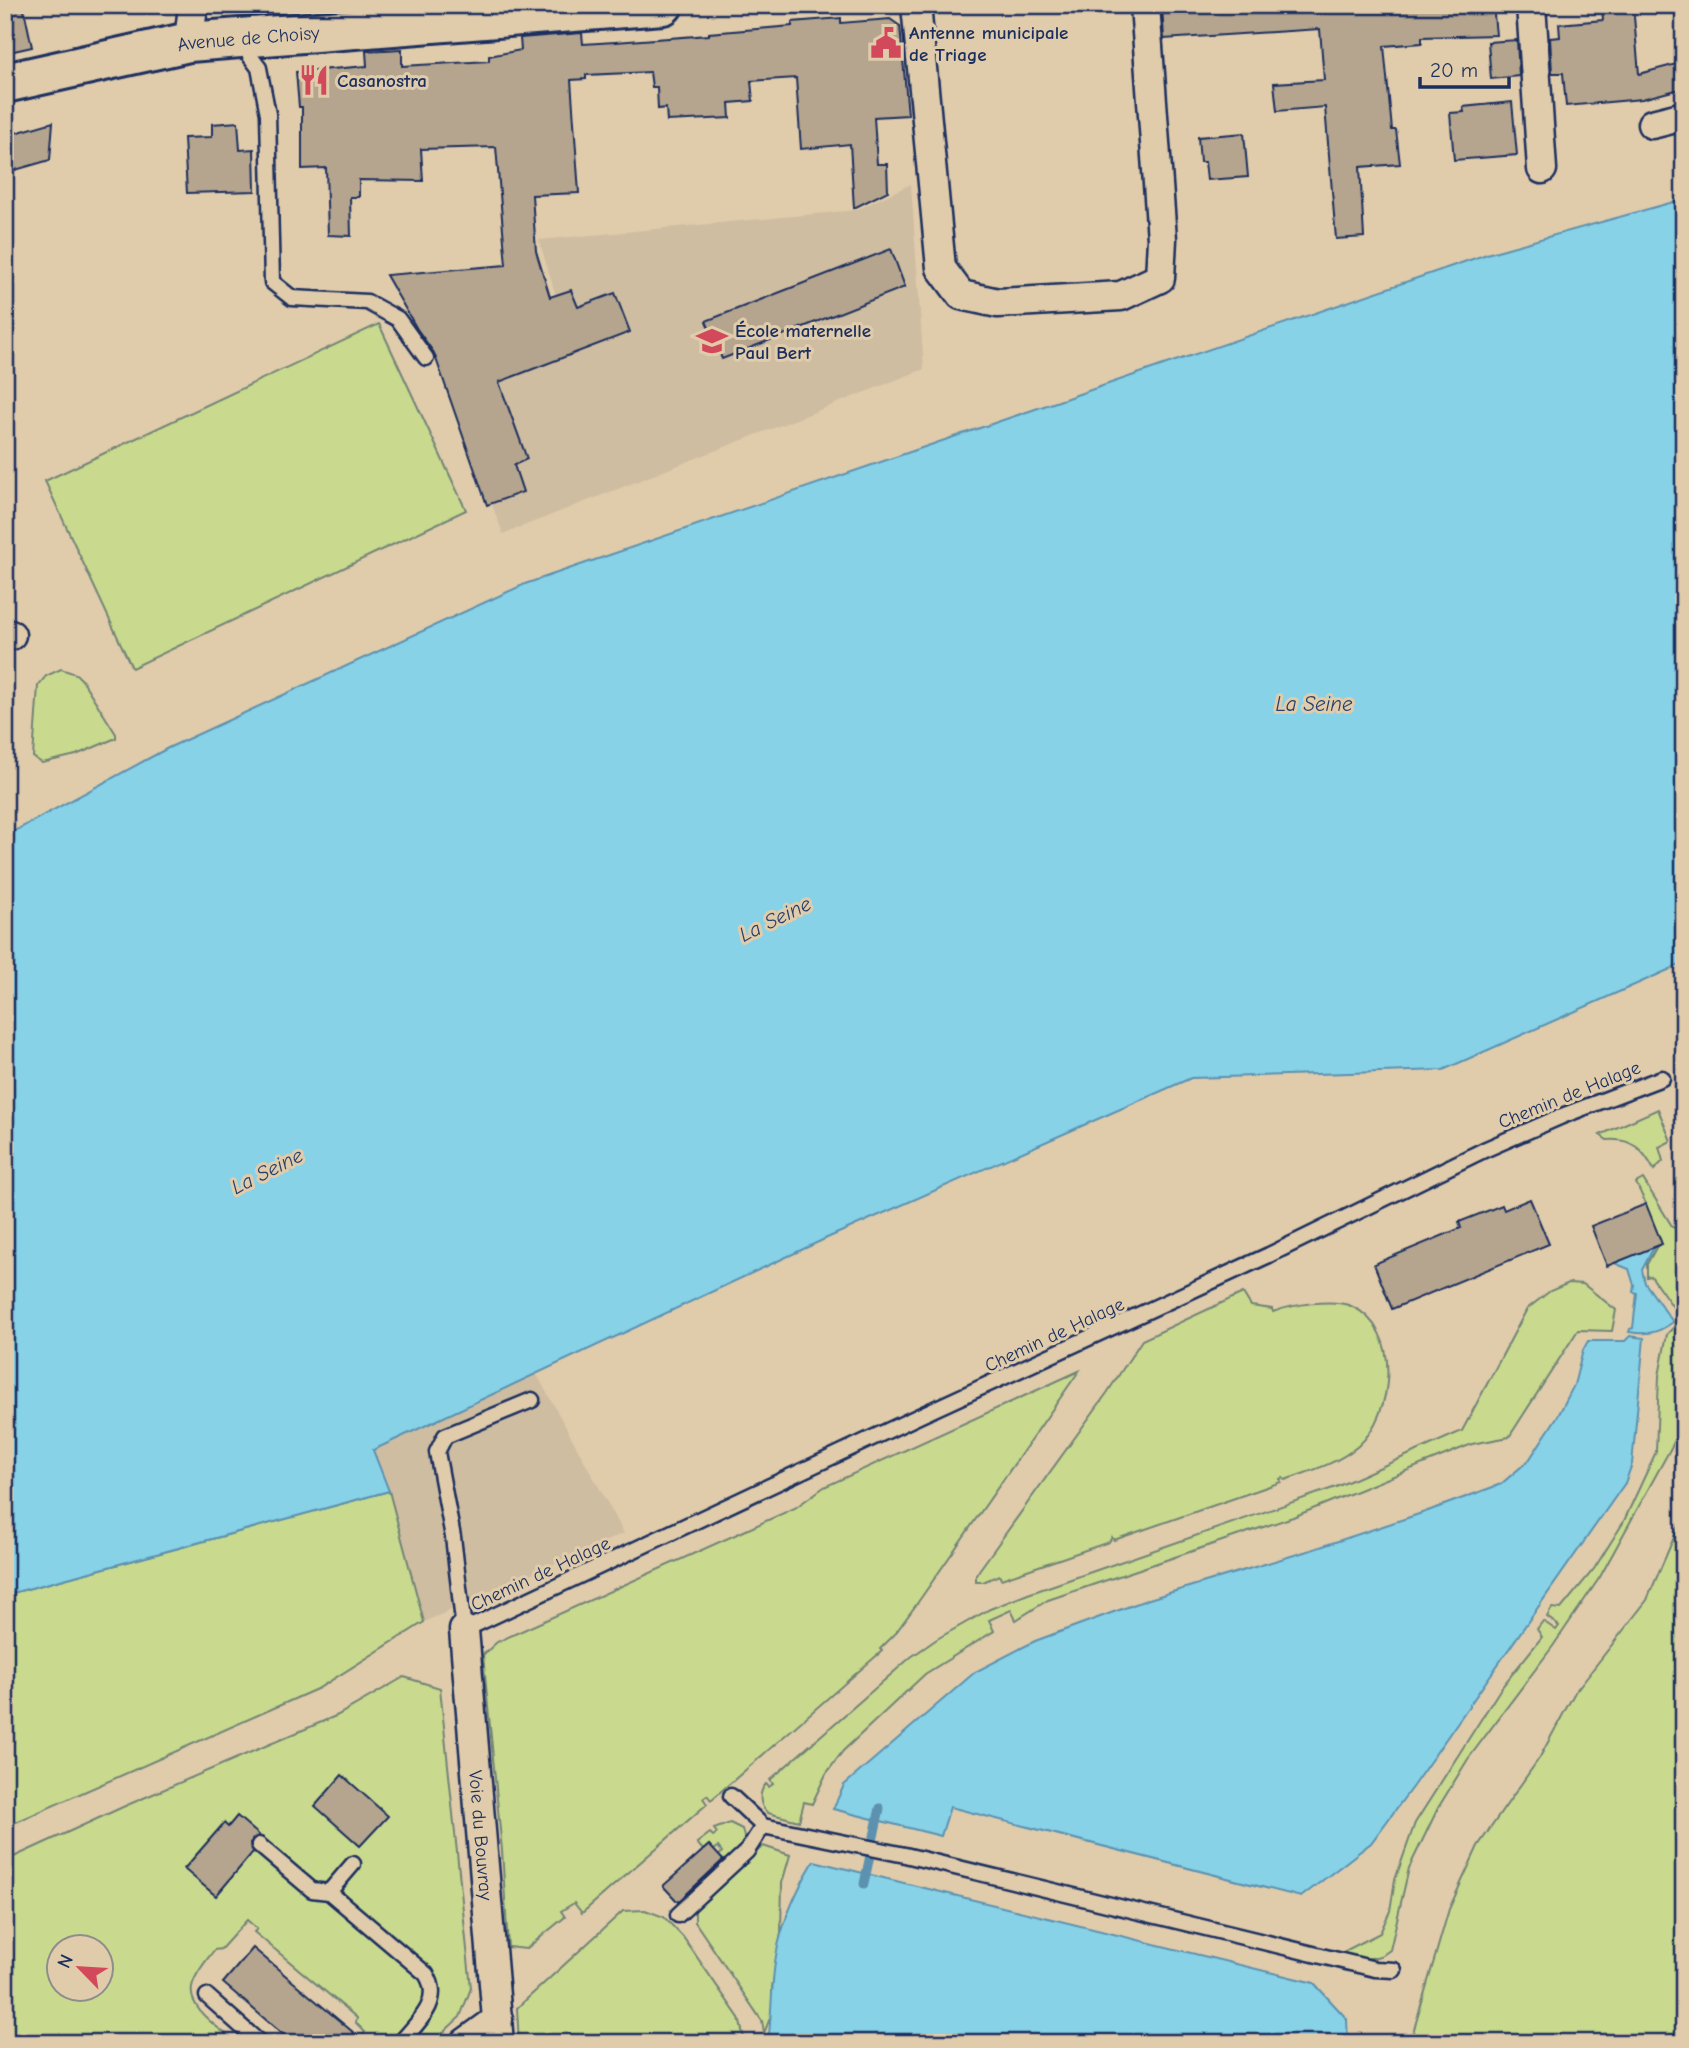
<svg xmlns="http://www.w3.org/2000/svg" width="1689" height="2048" font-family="'Comic Neue',sans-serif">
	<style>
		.built { fill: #cfbda1 }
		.green { fill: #c9da8e; stroke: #728476; stroke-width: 2; fill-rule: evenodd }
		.water { fill: #87d2e7; stroke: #5c91b0; stroke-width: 2 }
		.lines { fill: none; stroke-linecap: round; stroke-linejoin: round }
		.stream { stroke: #5c91b0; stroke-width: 9 }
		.building { fill: #b5a58e; stroke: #1b2f5e; stroke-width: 2 }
		.service-casing { stroke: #1b2f5e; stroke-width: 19 }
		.minor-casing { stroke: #1b2f5e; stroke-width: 33 }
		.secondary-casing { stroke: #1b2f5e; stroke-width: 44 }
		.service { stroke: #e0ccab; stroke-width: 14 }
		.minor { stroke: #e0ccab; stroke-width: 28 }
		.secondary { stroke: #e0ccab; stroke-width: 38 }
		.labels { text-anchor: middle; stroke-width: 6; stroke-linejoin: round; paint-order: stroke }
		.poi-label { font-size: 19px; font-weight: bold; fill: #1b2f5e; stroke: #e0ccab; text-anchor: start }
		.street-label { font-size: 19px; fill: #1b2f5e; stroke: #e0ccab }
		.water-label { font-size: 21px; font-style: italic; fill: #263f6c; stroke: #e0ccab }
	</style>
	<rect width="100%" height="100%" fill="#e0ccab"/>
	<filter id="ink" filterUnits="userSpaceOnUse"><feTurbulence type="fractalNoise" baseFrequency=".0143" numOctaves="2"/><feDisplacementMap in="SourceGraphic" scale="14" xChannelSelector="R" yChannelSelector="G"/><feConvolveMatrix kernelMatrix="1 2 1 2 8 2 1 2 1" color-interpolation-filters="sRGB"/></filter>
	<g filter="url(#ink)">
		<!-- built -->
		<g class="built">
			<polygon points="911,184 924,369 503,534 450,394 563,319 539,240 856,210"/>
			<polygon points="536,1373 624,1533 424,1622 389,1491 372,1450"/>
		</g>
		<!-- green -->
		<g class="green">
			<polygon points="379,324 466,510 132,668 45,481"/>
			<polygon points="61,669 76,674 82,680 116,734 116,738 76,755 42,763 33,757 38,686 46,676"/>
			<path d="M1658,1109l13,32 -12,6 4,14 -9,9c-11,-21 -22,-32 -47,-30l-7,-5z"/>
			<path d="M1643,1179l29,47 12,11v187l-84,153 -47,69 -85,113 -30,49 -29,60 -19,82c-16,13 -31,8 -49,3l39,-20 10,-22 5,-31 20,-57 86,-135 41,-51 -5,-8 6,-8 13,9 3,-4 -12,-9 5,-9 9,1 33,-40 29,-46 33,-71 3,-76 8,-42 13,-13v-4l-29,-41 -4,1v-13l10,-18 -11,-42 -10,-21z"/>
			<path d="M1569,1283l14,1 33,26 -4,21 -34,-1 -69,107 -37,7 -179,73 -245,83 -32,20 -5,-10 -22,10 5,11 -69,43 -82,77 -17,23 -14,30 -8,-2 -5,19 -31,-8c-9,-7 -10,-20 -2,-29l3,3 4,-3 -3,-4 141,-123 26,-18 53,-30 38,-15 308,-107 126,-56 65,-122 23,-18z"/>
			<path d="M1243,1293l8,13 21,3 1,3c17,-7 60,-14 78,-6 52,23 43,108 7,140 -21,18 -48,25 -73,34l-2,-2 -3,1 1,3 -167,58 -2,-3 -3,5 -108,37 -2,-4 -16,7h-7v-7l4,-6 127,-176 35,-53z"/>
			<polygon points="1079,1371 916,1605 894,1635 880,1649 882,1651 711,1800 707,1795 703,1798 707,1804 582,1913 574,1903 561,1911 565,1917 526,1949 508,1947 502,1850 483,1655 497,1642 795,1508 824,1487"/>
			<polygon points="389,1491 424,1622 319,1688 5,1827 5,1595"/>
			<polygon points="1684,1514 1684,2043 1410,2043 1449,1909 1478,1846 1540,1757 1575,1692 1647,1600"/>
			<path d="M404,1677l36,11 31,300 -11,29 -28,26h-76l9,-11 -9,-9 1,-5 -103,-86 3,-3 -10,-9 -26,29 -7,1c-7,10 -17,21 -21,33 -9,25 28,46 44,60h-127l-5,-4 -4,4h-96v-182l120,-55 213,-91zM60,1946h42v42h-42z"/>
			<polygon points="730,1823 742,1829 745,1841 725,1862 719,1856 722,1852 718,1847 714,1850 709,1845 703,1850 697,1843 710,1833 713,1836 717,1833 714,1829"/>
			<polygon points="763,1846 790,1855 782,1883 781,1933 772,1988 772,2013 764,2033 762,2021 695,1922 695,1909 700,1904"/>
			<polygon points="645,1910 664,1917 683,1937 739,2018 745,2043 519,2043 517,2008 623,1911"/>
		</g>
		<!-- water -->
		<g class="water">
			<polygon points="1684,199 1684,963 1443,1070 1191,1078 827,1238 373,1450 389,1491 5,1595 5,836 168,748 525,584 1490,253"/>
			<path d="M1654,1247l-12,23 3,13 28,39c-15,11 -25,13 -44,10l1,-3 3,-1 4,-35 -4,-1 1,-7 -5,-16 -15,-6z"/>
			<polygon points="1630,1336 1644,1338 1632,1464 1625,1483 1413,1786 1371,1843 1301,1897 950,1807 941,1836 833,1809 844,1785 975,1672 1035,1641 1149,1599 1311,1550 1425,1512 1501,1484 1529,1460 1559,1414 1574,1385 1583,1350 1588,1341 1625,1341"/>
			<path d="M814,1861l500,122 33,36 1,24h-580c4,-29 3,-58 8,-87 6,-35 20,-65 38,-95z"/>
		</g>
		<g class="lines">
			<!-- stream -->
			<polyline class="stream" points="864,1884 880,1808"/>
		</g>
		<!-- building -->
		<g class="building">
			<polygon points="5,5 23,5 32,47 5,53"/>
			<polygon points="1162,5 1493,5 1496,35 1422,37 1422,43 1384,46 1392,130 1396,130 1400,164 1360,167 1364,237 1336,239 1325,107 1277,111 1274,83 1324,80 1320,29 1164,39"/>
			<polygon points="1602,5 1633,5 1639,74 1684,62 1684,88 1642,99 1566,106 1563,73 1552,73 1550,38 1560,37 1559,24 1603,20"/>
			<polygon points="841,18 841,23 890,19 900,26 908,115 874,117 877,164 887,164 888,191 854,208 850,144 801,149 796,78 751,81 753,101 729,103 730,118 667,121 666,108 658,109 657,87 652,87 650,72 586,75 586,79 571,80 579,193 532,195 536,251 550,297 571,290 578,307 615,293 630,332 499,382 527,459 514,465 523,492 487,505 434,353 417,329 386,275 506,265 496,147 421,149 423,181 359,180 359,197 350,197 351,236 328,235 326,168 302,169 302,107 299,107 296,72 367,66 366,51 402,49 402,66 489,61 489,56 521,50 520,38 582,33 583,44 615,42 709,35 709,33 792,26 792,22"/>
			<polygon points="1517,40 1519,76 1491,79 1488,42"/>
			<polygon points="1512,102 1517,155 1454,160 1450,113 1464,112 1463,107"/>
			<polygon points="53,122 50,160 5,173 5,136"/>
			<polygon points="238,122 240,150 254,149 255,191 187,193 184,138 212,137 212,124"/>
			<polygon points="1244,133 1248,177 1207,180 1205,162 1200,162 1198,137"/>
			<polygon points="891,249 905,287 722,359 706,321"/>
			<polygon points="1530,1199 1549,1244 1392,1309 1374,1264 1461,1228 1459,1222 1502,1205 1504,1210"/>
			<polygon points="1646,1204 1662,1244 1607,1266 1591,1226"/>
			<polygon points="342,1775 388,1816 360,1846 315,1806"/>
			<polygon points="237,1816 259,1835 250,1843 253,1852 216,1896 184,1869 224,1823 228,1827"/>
			<polygon points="709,1845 723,1860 678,1902 663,1886"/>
			<polygon points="253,1948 298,1986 366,2043 293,2043 223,1983"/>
		</g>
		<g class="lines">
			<defs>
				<g id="service">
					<polyline points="247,39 250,56 259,68 268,114 272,282 292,298 367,302 398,319 426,358"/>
					<polyline points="532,1400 445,1436 437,1452 453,1537 464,1630 919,1416 1269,1255 1484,1150 1562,1116 1662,1078"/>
					<polyline points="731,1796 763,1826 905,1855 1375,1969 1394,1970"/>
					<path d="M259,1845l53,45 17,2 97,82c18,27 -9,49 -26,69"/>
					<polyline points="329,1892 353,1864"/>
					<polyline points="678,1915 747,1851 763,1826"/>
					<polyline points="207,1996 260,2043"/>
				</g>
				<g id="minor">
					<polyline points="916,5 941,268 961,295 998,303 1121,296 1160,278 1162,239 1145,5"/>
					<polyline points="1531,5 1542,169"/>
					<polyline points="189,42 193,5"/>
					<polyline points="1652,124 1684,116"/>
					<polyline points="5,636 11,635"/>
					<path id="s1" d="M464,1630l35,413"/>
					<polyline points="465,2043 498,2019"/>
				</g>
				<g id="secondary">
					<path id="s2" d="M5,83l184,-41 474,-37"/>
				</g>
			</defs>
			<!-- service casing -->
			<use href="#service" class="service-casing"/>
			<!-- minor casing -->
			<use href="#minor" class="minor-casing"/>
			<!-- secondary casing -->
			<use href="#secondary" class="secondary-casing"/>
			<!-- service -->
			<use href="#service" class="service"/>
			<!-- minor -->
			<use href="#minor" class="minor"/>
			<!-- secondary -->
			<use href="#secondary" class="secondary"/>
		</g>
	</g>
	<!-- icons -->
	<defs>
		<symbol id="civic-bare" viewBox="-9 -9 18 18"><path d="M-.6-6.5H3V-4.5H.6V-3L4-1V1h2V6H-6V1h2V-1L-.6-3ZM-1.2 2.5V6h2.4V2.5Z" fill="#d1495b" stroke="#e0ccab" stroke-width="2.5" paint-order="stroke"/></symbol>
		<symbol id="restaurant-bare" viewBox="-9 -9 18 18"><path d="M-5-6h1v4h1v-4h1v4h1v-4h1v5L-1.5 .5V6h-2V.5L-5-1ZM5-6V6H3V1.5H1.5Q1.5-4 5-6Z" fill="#d1495b" stroke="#e0ccab" stroke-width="2.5" paint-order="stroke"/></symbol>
		<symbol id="school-bare" viewBox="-9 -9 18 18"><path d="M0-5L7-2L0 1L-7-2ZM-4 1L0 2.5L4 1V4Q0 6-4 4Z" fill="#d1495b" stroke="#e0ccab" stroke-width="2.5" paint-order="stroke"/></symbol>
	</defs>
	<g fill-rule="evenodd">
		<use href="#civic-bare" x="864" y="21" width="44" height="44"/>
		<use href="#restaurant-bare" x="292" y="58" width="44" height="44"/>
		<use href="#school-bare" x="690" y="319" width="44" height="44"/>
	</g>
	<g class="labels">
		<!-- poi labels -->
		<g class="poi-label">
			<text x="909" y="39">Antenne municipale<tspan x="909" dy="22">de Triage</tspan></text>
			<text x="337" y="87">Casanostra</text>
			<text x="735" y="337">École maternelle<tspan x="735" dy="22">Paul Bert</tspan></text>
		</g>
		<!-- street labels -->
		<g class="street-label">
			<text dy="7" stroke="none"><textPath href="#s2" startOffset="248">Avenue de Choisy</textPath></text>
			<text transform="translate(1569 1094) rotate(-22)" y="7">Chemin de Halage</text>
			<text transform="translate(1054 1334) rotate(-25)" y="7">Chemin de Halage</text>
			<text transform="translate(540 1573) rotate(-25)" y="7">Chemin de Halage</text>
			<text dy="7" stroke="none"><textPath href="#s1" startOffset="206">Voie du Bouvray</textPath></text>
		</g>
		<!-- water labels -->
		<g class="water-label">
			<text x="1314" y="711">La Seine</text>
			<text transform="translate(775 919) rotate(-26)" y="7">La Seine</text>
			<text transform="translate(267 1171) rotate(-27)" y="7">La Seine</text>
		</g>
	</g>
	<!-- margin -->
	<rect width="1689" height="2048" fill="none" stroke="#e0ccab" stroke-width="28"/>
	<rect x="14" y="14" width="1661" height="2020" fill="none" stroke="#1b2f5e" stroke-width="2.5" filter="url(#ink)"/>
	<!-- north arrow -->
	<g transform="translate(80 1968) rotate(295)"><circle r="33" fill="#e0ccab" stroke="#918d8c" stroke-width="2"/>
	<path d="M0-5L12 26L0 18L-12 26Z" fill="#d1495b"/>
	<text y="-10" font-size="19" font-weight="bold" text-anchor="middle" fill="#1b2f5e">N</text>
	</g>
	<!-- scale -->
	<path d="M1420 77v10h89v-10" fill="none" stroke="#1b2f5e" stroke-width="3.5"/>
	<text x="1430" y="77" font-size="21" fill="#1b2f5e" stroke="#e0ccab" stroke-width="5" paint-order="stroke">20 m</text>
</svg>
